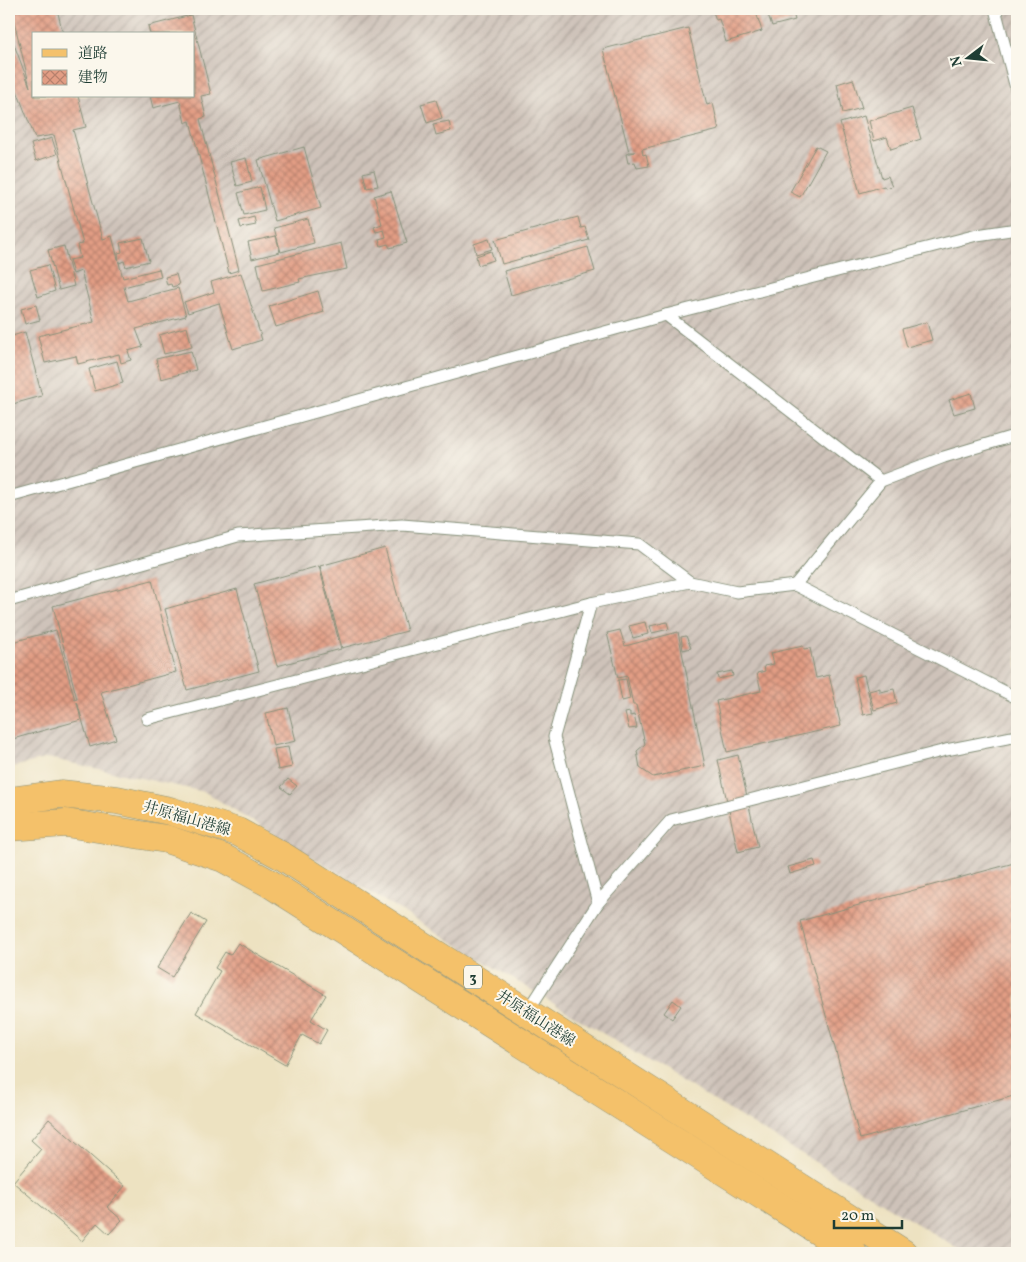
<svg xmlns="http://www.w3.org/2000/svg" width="1026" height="1262" font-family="Vollkorn,'Noto Serif JP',serif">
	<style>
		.industrial { fill: url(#industrial-furrows); fill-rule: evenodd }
		.building { fill: url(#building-cross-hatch) }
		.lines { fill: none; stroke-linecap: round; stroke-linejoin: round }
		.service-casing { stroke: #86907a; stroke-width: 13 }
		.primary-casing { stroke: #86907a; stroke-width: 29 }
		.service { stroke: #fff; stroke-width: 11 }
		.primary { stroke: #f4c16b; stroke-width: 28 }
		.labels { text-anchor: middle; stroke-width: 4; stroke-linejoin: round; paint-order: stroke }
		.shield { fill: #fbf7ec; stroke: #61756b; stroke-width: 1 }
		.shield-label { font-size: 14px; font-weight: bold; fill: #1f3d34 }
		.street-label { font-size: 15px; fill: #1f3d34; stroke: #fbf7ec }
	</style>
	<defs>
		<pattern id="industrial-furrows" width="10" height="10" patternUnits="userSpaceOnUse" patternTransform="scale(1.25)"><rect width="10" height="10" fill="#cec2b9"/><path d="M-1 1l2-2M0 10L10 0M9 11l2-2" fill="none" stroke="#a79f97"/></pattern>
		<pattern id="building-cross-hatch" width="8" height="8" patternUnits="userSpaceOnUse" patternTransform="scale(1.25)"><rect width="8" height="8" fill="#e29d84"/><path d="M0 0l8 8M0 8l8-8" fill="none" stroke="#b7816d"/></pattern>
	</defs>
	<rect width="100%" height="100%" fill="#fbf7ec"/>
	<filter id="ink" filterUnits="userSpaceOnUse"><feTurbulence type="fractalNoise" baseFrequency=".02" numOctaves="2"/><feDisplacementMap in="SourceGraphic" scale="10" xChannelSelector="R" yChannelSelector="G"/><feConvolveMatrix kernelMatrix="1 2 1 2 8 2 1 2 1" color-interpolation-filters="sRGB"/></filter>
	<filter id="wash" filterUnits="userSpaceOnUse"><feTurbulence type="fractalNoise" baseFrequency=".0096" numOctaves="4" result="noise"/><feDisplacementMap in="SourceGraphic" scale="20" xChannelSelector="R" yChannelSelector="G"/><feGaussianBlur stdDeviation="1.12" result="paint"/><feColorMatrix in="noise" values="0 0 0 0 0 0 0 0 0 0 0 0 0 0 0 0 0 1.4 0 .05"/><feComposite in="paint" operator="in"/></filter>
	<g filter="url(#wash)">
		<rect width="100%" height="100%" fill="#ede2c1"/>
		<!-- industrial -->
		<path class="industrial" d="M9,9h1008v1244h-52l-760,-461 -157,-34 -39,10zM34,34h160v62h-160z"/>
		<g id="blocks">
			<!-- building -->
			<g class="building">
				<polygon points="11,9 57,9 63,34 34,34 34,96 78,96 86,127 73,130 103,239 112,236 123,278 159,269 161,277 124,287 128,301 178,288 186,316 136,329 143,347 128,351 131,360 121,363 119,354 78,364 76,356 45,363 38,336 94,322 81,271 73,274 69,260 80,258 77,245 83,244 54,135 35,138 9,70 9,31 30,87"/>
				<polygon points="712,9 755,9 762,31 726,42 719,19 716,20"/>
				<polygon points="766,9 792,9 795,20 772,26"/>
				<polygon points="191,15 211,94 201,96 206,117 200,119 239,270 229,273 190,121 185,123 180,101 153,108 150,96 194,96 194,34 150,34 148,26"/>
				<polygon points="688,28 707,105 713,103 719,130 642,149 643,155 646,154 649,166 637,168 635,162 628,163 626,154 635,152 629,152 603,49"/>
				<polygon points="853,79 862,108 843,113 837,84"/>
				<polygon points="436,100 442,118 427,123 421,104"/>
				<polygon points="912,108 921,139 891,149 887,137 874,141 869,121"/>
				<polygon points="864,116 882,178 888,176 892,186 885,188 884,186 860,193 840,123"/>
				<polygon points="449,121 451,131 436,135 433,124"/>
				<polygon points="52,138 57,154 36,161 31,144"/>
				<polygon points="816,146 826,151 800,197 790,192"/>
				<polygon points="304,147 321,208 275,221 258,160"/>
				<polygon points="246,158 252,182 237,186 230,162"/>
				<polygon points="374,170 378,186 367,188 363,173"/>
				<polygon points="260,187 265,210 244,215 238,193"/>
				<polygon points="391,191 407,243 390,248 388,244 381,246 379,239 386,237 384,230 376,232 374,227 382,224 374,196"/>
				<polygon points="254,217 256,225 241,228 239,221"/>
				<polygon points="578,217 581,228 585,227 589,240 502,264 495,240"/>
				<polygon points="308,219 314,243 281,252 274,228"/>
				<polygon points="276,236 280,252 252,259 248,242"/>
				<polygon points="143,238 149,261 126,267 124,261 119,263 118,253 122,252 120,243"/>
				<polygon points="489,239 492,249 476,254 474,244"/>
				<polygon points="341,243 347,269 299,279 300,282 263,291 257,264"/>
				<polygon points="64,246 74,286 59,290 48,250"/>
				<polygon points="588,247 595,271 511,295 504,271"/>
				<polygon points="491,251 494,260 478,265 476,256"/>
				<polygon points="48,265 55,291 38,297 30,270"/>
				<polygon points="241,273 262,340 233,349 219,303 188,313 184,302 214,292 211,282"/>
				<polygon points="176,274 179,285 172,287 171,284 167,285 165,277"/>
				<polygon points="318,291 324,312 276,327 269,306"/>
				<polygon points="36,305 40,320 25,324 21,309"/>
				<polygon points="927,322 932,340 907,347 902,329"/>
				<polygon points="187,327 192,347 164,354 159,335"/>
				<polygon points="25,332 42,396 9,405 9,337"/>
				<polygon points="191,351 196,370 161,379 156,359"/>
				<polygon points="117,361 123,383 95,391 89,369"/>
				<polygon points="971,393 975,408 954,414 949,400"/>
				<polygon points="385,548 407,631 342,648 320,566"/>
				<polygon points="319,566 341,649 277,666 254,584"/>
				<polygon points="152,580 176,672 101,692 116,739 90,747 77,702 81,720 9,740 9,643 56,630 75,700 77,699 53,606"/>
				<polygon points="237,589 259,671 187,690 165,609"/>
				<polygon points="645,622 648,634 633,638 629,626"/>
				<polygon points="667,622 669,629 652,633 650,626"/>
				<polygon points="620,630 625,646 678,632 705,766 653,777 640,768 637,751 645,744 636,705 633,705 627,676 618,678 607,633"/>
				<polygon points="686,636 691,648 683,650 681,637"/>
				<polygon points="803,646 804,649 810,648 816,678 829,675 841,726 727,752 716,701 761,691 757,673 765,671 764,666 774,664 771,653"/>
				<polygon points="732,671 733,676 718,679 717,674"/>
				<polygon points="864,675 873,713 863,715 855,677"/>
				<polygon points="626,679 630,699 622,701 618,680"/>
				<polygon points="880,688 880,692 894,689 897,703 874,710 869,691"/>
				<polygon points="288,708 296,741 273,746 266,713"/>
				<polygon points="630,712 630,716 634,715 637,728 629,729 625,713"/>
				<polygon points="288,747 292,767 278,770 274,749"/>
				<polygon points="738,755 758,847 738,852 718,760"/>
				<polygon points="288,779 297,786 290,794 281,787"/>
				<polygon points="814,860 816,866 790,874 788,867"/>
				<polygon points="1014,863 1017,875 1017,1095 860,1139 800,921"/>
				<polygon points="191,913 206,922 172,977 157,968"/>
				<polygon points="238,943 326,995 311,1020 327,1030 319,1044 302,1035 285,1065 196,1013 220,971 215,968 225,952 230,955"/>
				<polygon points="673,1000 681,1006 672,1019 664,1013"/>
				<polygon points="49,1119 125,1186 107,1207 122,1220 109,1234 97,1223 82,1241 13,1182 41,1149 31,1140"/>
			</g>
		</g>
	</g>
	<g filter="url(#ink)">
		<use href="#blocks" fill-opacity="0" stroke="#86907a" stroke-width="1"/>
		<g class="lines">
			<defs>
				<g id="service">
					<polyline points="995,9 1017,92"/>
					<polyline points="666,315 881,481"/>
					<polyline points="9,497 666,315 977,235 1017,229"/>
					<polyline points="795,585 881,481 944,457 1017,435"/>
					<polyline points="9,601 238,536 402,525 639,544 690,582"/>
					<polyline points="591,603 554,737 598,903"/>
					<polyline points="147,719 591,603 690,582 737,592 795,585 1017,698"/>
					<polyline points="526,1014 598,903 671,820 946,750 1017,736"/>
				</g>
				<g id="primary">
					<polyline points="9,801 61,794 117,800 170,811 238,832 284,857 903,1253"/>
					<polyline points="9,827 66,823 166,839 223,858 269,883 853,1253"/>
				</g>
			</defs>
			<!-- service casing -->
			<use href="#service" class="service-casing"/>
			<!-- primary casing -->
			<use href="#primary" class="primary-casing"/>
			<!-- service -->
			<use href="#service" class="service"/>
			<!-- primary -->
			<use href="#primary" class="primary"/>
		</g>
	</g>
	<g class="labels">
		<!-- shield labels -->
		<rect class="shield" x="464" y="965.5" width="18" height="23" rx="4"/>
		<g class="shield-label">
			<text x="473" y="982">3</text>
		</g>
		<!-- street labels -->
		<g class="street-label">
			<text transform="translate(187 818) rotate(16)" y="5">井原福山港線</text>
			<text transform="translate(536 1018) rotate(33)" y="5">井原福山港線</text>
		</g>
	</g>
	<!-- margin -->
	<rect width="1026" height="1262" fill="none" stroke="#fbf7ec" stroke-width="30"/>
	<!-- legend -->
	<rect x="32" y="32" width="162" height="65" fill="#fbf7ec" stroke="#a3ada2"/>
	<rect x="42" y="49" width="25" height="8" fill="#f4c16b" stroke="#a3ada2"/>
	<text x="78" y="58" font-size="15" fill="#1f3d34">道路</text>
	<rect x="42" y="70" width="25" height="15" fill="url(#building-cross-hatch)" stroke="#a3ada2"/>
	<text x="78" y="82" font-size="15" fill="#1f3d34">建物</text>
	<!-- north arrow -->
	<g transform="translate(968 58) rotate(254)" stroke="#fbf7ec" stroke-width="4" paint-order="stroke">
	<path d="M0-4L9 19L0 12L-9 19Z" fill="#1f3d34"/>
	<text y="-8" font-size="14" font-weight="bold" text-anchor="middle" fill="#1f3d34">N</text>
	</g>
	<!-- scale -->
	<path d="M834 1220v8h68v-8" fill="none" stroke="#1f3d34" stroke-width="2.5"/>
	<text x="841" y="1220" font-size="15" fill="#1f3d34" stroke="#fbf7ec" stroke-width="4" paint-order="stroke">20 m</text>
</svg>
